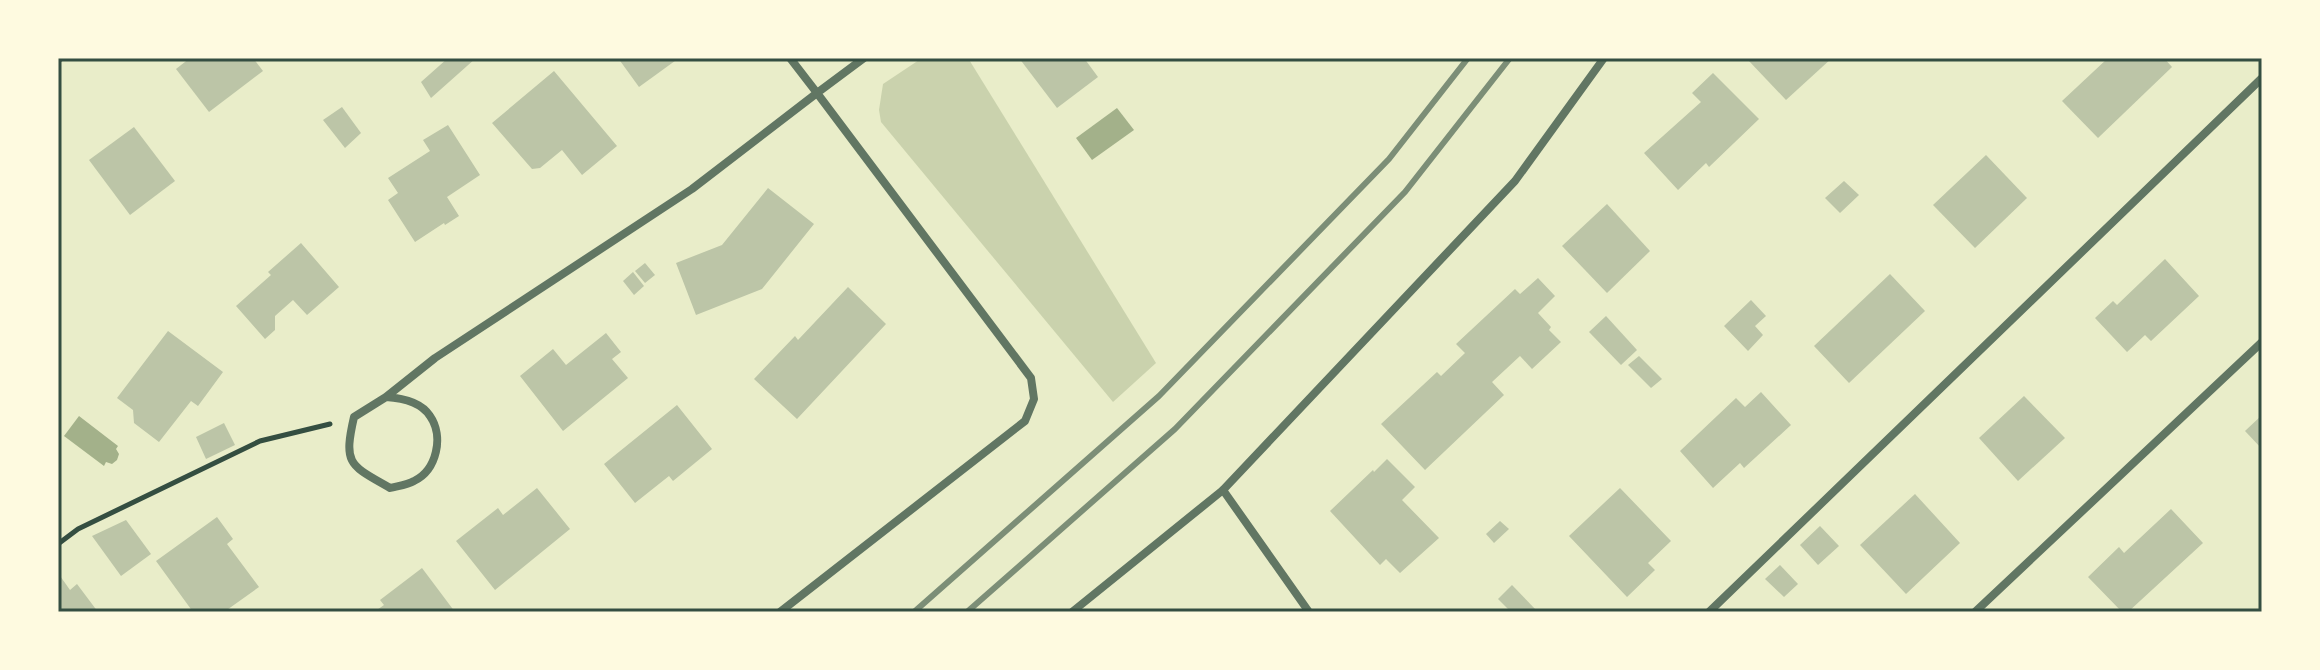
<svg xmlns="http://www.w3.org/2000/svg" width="2320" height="670" font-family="'Asap Condensed',sans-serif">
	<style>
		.green { fill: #cad2ad }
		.water { fill: #a3b18a }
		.building { fill: #bcc5a7 }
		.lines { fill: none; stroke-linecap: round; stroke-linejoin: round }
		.path { stroke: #344e41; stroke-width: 5 }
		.minor { stroke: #617663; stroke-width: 8 }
		.rail { stroke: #7c8e77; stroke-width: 6 }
		.neatline { fill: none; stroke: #344e41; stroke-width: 3 }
	</style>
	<rect width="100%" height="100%" fill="#e9edc9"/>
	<!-- green -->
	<polygon class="green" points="922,58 968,58 1156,363 1113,402 881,122 879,110 883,84"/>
	<!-- water -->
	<g class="water">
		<polygon points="1117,108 1134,130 1092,160 1076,138"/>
		<polygon points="79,416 118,446 116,449 119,454 117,460 112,464 106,462 104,466 64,436"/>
	</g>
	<!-- building -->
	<g class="building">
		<polygon points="190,58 253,58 263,71 209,112 176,69"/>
		<polygon points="448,58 476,58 431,98 421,82"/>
		<polygon points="618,58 679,58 639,87"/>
		<polygon points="1019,58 1084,58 1098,77 1057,108"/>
		<polygon points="1751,58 1832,58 1786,100 1748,60"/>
		<polygon points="2108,58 2164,58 2172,67 2098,138 2062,101"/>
		<polygon points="554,71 617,146 582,175 562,150 540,168 532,169 492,123"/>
		<polygon points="1713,73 1759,119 1709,167 1706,163 1678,190 1644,153 1701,102 1692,93"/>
		<polygon points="342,107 361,133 345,148 323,120"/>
		<polygon points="448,125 480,175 447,197 459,216 445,225 444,223 415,242 388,200 398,193 388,178 430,151 423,140"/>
		<polygon points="134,127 175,181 130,215 89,160"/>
		<polygon points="1986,155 2027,198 1975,248 1933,205"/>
		<polygon points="1844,181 1859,195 1840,213 1825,198"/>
		<polygon points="768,188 814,224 762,289 696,315 676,263 722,245"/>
		<polygon points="1607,204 1650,251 1607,293 1562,246"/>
		<polygon points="301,243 339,287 307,315 293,300 275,316 275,330 265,339 236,306 271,275 268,272"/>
		<polygon points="2165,259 2199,296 2151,341 2145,335 2127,352 2095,318 2113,301 2117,305"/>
		<polygon points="645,263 655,275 645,283 635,271"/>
		<polygon points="633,272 644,286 634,295 623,281"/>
		<polygon points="1890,274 1925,311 1849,383 1814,346"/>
		<polygon points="1538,278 1555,296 1538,313 1551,327 1549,330 1561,342 1532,369 1520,356 1492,382 1504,395 1425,470 1381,424 1437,372 1441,376 1465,353 1456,344 1515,289 1520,294"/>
		<polygon points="848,287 886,324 797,419 754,379 795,336 798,340"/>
		<polygon points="1751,300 1766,316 1755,326 1763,335 1748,351 1724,326"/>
		<polygon points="1606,316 1637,350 1621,365 1589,332"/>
		<polygon points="168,331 223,372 198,406 191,401 159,442 134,423 133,410 117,398"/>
		<polygon points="606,333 621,352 612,359 628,378 563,431 520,376 553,349 566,365"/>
		<polygon points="1639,356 1662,379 1651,388 1628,365"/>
		<polygon points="1761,392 1791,425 1744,468 1740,463 1713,488 1680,451 1736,398 1745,407"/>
		<polygon points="2024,396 2065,438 2018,481 1979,438"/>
		<polygon points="677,405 712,449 673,481 669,476 635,503 604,464"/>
		<polygon points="2262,415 2262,449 2245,431"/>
		<polygon points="224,423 235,445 206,459 196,437"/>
		<polygon points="1387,459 1415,487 1402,500 1439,538 1400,573 1386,559 1380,565 1330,511 1373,470 1374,472"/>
		<polygon points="537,488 570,529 495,590 456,541 498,508 503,515"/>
		<polygon points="1620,488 1671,541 1648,563 1655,570 1627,597 1569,536"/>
		<polygon points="1915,494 1960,543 1906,594 1860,545"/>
		<polygon points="2171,509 2203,543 2128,612 2122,612 2088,577 2119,547 2124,553"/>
		<polygon points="217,517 233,539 227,544 259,587 224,612 193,612 156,561"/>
		<polygon points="126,520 151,554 121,576 92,536"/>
		<polygon points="1500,521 1509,529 1494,543 1486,534"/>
		<polygon points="1820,526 1839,546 1818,565 1800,545"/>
		<polygon points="1780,565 1798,584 1784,597 1765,579"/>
		<polygon points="422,568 455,612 374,612 384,605 380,600"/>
		<polygon points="58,573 70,590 77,584 98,612 58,612"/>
		<polygon points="1512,585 1538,612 1511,612 1498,599"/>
	</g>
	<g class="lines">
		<!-- path -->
		<polyline class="path" points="58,544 78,529 260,441 330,424"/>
		<!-- minor -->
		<g class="minor">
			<polyline points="58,59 60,58"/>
			<path d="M386,397c16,1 35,5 44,19 14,20 7,54 -16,65 -7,4 -17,5 -24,7 -40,-23 -47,-23 -36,-71l32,-20 49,-39 257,-169 125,-96 -27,-35"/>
			<polyline points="1223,490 1309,612"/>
			<polyline points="780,612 1025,421 1034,399 1031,378 817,93 864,58"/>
			<polyline points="1072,612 1223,490 1515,181 1604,58"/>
			<polyline points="1709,612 2262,78"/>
			<polyline points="1975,612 2262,342"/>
		</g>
		<!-- rail -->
		<g class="rail">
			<polyline points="914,612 1159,396 1389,159 1468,58"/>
			<polyline points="967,612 1175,429 1405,192 1510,58"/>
		</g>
	</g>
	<!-- border -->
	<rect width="2320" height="670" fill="none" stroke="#fefae0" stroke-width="120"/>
	<rect x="60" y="60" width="2200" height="550" class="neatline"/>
</svg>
